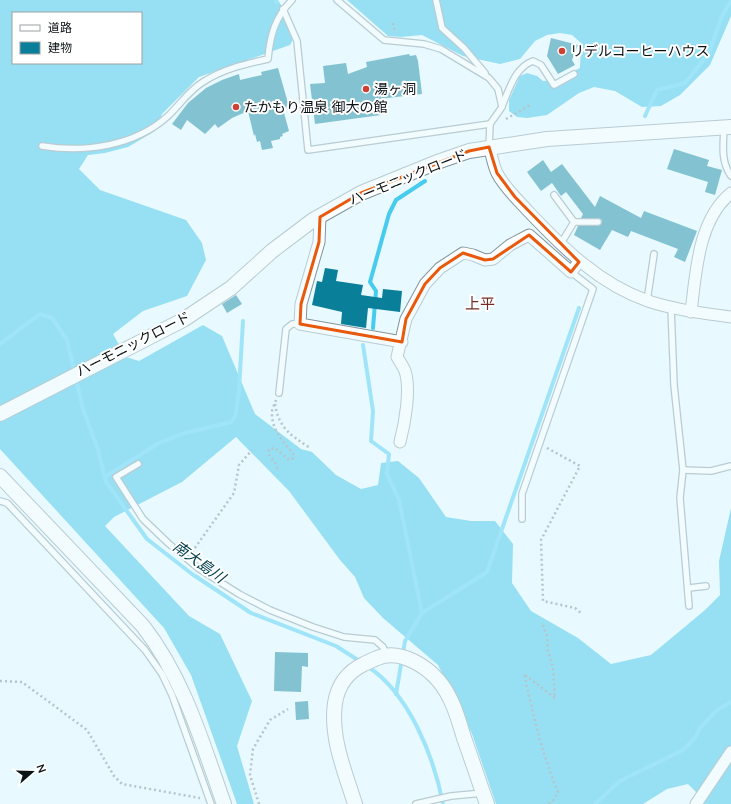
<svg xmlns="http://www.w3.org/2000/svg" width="731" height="804" font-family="'Nunito Sans','Noto Sans JP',sans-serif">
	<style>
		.forest { fill: #37c0e4; fill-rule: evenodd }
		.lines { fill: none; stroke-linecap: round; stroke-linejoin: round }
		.stream { stroke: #47cbef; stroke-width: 4 }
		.building { fill: #0a7f99 }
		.service-casing { stroke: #81959c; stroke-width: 8 }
		.minor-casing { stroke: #81959c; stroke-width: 13 }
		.tertiary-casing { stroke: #81959c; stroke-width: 16 }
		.path { stroke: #7a868a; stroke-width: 2.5; stroke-dasharray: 2 3; stroke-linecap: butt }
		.service { stroke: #fff; stroke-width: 5.5 }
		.minor { stroke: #fff; stroke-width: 11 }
		.tertiary { stroke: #fff; stroke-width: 14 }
		.marked { fill: none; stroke: #e8590c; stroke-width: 3; stroke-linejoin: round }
		.poi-dot { fill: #cd4034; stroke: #fff; stroke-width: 1.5 }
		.labels { text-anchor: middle; stroke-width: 4; stroke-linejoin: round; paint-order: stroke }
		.poi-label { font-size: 14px; fill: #0b1215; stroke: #fff; text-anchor: start }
		.street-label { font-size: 14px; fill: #0b1215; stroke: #fff }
		.neighbourhood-label { font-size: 15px; fill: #722c25; stroke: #fff }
		.water-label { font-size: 15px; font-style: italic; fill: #03404f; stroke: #fff }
	</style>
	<rect width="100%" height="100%" fill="#e8f9ff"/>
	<!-- forest -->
	<g class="forest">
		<path d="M0,0h278l19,32 -7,13 -91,32 -37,37 -7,17 -27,16 -23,6 -17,2 -9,14 21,21 86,30 16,23 4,17 -19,36 -44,15 -30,23 13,23 13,4 64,-36 19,11 33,78 46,35 11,3 24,23 25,14 17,-4 3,-22 17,-2 21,17 27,39 25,4h24l18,23 -1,39 19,28 47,27 33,26 40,-9 54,-45 15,-15 -1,-34 12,-53v296h-30l-4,-11 -9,-9 -21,5 -24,15h-147l-24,-70 -34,-69 -55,-47 -19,-20 -9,-21 -15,-17 -51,-69 -53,-54 -54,45 -68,35 -9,9 84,90 31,18 32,67 -15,45 17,58h-17l-46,-129 -27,-47 -164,-179zM13,13h128v50h-128z"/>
		<polygon points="347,0 731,0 731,16 710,65 680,95 661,106 642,107 615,91 594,87 579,93 547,115 527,118 517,117 509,111 509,100 520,76 527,73 537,76 543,81 555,80 580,68 581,43 572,35 560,33 547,35 535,41 520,59 500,64 463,56 422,35 401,37 388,36"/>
	</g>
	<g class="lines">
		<!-- stream -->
		<g class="stream">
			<polyline points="276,0 277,3"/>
			<polyline points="645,116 657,90 685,83 709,53 722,16 731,1"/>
			<polyline points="373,328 376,291 370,282 389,214 396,200 425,181"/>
			<polyline points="0,344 40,314 52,318 67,340 83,409 98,450 106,482 147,539 192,574 251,613 336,646 361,662"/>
			<polyline points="363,345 373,411 371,441 389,454 387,474 399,500 422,613"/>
			<polyline points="105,477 159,443 185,433 232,422 236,414 239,389 243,321"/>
			<path d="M367,666c42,27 67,91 76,138"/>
			<polyline points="396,694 405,641 422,613 487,572 579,308"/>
			<polyline points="595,804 620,781 683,750 695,738 700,728 717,710 731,702"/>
		</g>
	</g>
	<!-- building -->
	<g class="building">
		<polygon points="551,38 578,45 572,60 575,65 558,74 547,56"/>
		<polygon points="409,54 410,56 416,55 418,61 422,94 379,99 381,115 315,124 310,84 325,83 323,66 346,63 348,74 367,67 366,62"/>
		<polygon points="278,68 288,103 284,113 289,131 282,134 283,136 280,137 280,139 271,141 273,148 262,150 260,141 257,142 255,134 254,136 248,111 232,118 218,128 215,124 205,134 187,120 181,130 172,124 188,103 206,88 222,80 239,74 240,80 262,75 261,72"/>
		<polygon points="674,149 709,160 707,166 722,170 715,195 705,192 708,182 667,169"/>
		<polygon points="543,160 551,172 562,164 595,207 600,196 641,218 644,211 697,231 685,262 674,257 678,249 631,231 628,237 612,230 600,250 574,235 578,226 598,226 601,224 602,220 598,218 581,218 583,214 566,192 561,196 552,183 541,191 527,172"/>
		<polygon points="325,268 338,270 336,281 363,285 361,295 382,298 383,289 402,291 400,312 368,308 366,328 341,324 342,312 312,305 317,281 322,282"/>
		<polygon points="236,295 242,304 227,313 222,304"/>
		<polygon points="275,652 308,653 308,667 302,666 301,692 274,691"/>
		<polygon points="308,701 309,719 296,720 295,702"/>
	</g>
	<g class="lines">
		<defs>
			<g id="service">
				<polyline points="337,0 384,40 424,44 441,49 489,78 498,89 502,107 490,124 489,147"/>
				<polyline points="436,0 442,28 464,48 485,73"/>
				<polyline points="283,9 297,41 308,150 490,124"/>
				<path d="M502,106c7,-16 13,-39 31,-45l8,4 13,20 20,-11"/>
				<path d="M724,129c-1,17 -3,33 7,47"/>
				<path d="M42,146c43,7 93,0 126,-30 13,-12 19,-24 35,-34 20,-13 42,-18 65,-23 2,-23 7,-42 24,-59"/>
				<polyline points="554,195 574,222 560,245"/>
				<polyline points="574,222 598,222"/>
				<polyline points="647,301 654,254"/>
				<polyline points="671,307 674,385 683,470 680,498 689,606"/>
				<polyline points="279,393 286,329 292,324 300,324"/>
				<polyline points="138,464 116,477 143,519 168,543 198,568 239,594 270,610 313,627 344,637 375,640 383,647 386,655"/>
				<polyline points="683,470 711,471 731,466"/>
				<polyline points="0,501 7,503 145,650 162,674 172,695 211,804"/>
				<polyline points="522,519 522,494 593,289 571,272"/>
				<polyline points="689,588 706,586"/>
				<polyline points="416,804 451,796 483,793"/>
			</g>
			<g id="minor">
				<path d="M489,147c3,8 4,18 8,26 7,14 21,27 31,38 34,36 71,73 120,90 27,9 55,12 83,16"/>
				<polyline points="320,217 319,242 301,304 300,324 402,342"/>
				<path d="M691,312c5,-40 7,-92 40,-119"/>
				<path d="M400,442c5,-19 11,-53 5,-71 -2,-5 -5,-9 -8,-14l9,-38 19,-35 15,-16 23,-15 10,2 12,5 8,-1 17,-14 19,-10 42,37 8,-10"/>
				<polyline points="696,804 731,752"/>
			</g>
			<g id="tertiary">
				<polyline points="0,414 183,320 231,288 272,251 313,220 361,193 440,161 469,151 547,139 731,127"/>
				<path d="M0,476l143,150c41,53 59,116 81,178"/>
				<path d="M355,804c-10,-32 -25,-67 -20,-101 3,-18 12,-31 29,-39 7,-3 13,-7 20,-8 19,-4 42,10 54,24 14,16 20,38 26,58 8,22 15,44 23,66"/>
			</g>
		</defs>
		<!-- service casing -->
		<use href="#service" class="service-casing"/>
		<!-- minor casing -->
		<use href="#minor" class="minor-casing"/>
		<!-- tertiary casing -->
		<use href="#tertiary" class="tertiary-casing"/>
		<!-- path -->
		<g class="path">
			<polyline points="393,23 395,33"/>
			<polyline points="506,119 530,105"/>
			<path d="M276,400c-1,4 -4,8 -4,12 -1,18 12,30 22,43l-2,4 -3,1 -14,-12 -6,1 -1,4 9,13v6"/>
			<path d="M275,404c4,25 16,31 35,44"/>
			<polyline points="547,448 580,466 541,540 543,601 575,608 581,613"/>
			<polyline points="192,552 234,493 239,465 252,450"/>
			<path d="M543,625l4,11 1,15 5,17 2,30 -31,-24c9,40 18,80 34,118l-5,9 -5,3"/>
			<polyline points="0,681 22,682 87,730 114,776 122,784 200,798"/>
			<polyline points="259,804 250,775 253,749 270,720 288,709"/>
		</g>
		<!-- service -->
		<use href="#service" class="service"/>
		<!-- minor -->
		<use href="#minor" class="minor"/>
		<!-- tertiary -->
		<use href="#tertiary" class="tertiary"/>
	</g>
	<!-- marked area -->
	<path d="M0 0H731V804H0ZM489,147l8,26 18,24 64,65 -8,10 -42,-37 -36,24 -8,1 -22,-7 -23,15 -15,16 -19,35 -4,23 -102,-18 1,-20 18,-62 1,-25 41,-24 108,-42z" fill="#e8f9ff" fill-opacity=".55" fill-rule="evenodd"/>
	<path class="marked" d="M489,147l8,26 18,24 64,65 -8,10 -42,-37 -36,24 -8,1 -22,-7 -23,15 -15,16 -19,35 -4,23 -102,-18 1,-20 18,-62 1,-25 41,-24 108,-42z"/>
	<!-- markers -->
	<g class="poi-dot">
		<circle cx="562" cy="51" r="4"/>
		<circle cx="366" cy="89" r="4"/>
		<circle cx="236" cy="107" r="4"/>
	</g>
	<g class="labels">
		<!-- poi labels -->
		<g class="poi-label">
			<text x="570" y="56">リデルコーヒーハウス</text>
			<text x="374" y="94">湯ヶ洞</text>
			<text x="244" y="112">たかもり温泉 御大の館</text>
		</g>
		<!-- street labels -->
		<g class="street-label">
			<text transform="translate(408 177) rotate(-22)" y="5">ハーモニックロード</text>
			<text transform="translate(133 344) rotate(-27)" y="5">ハーモニックロード</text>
		</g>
		<!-- neighbourhood labels -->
		<g class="neighbourhood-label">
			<text x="480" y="309">上平</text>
		</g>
		<!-- water labels -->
		<g class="water-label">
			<text transform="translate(199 562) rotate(36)" y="5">南大島川</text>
		</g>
	</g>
	<!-- legend -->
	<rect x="12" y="12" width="130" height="52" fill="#ffffff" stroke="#9da0a1"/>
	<rect x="20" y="25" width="20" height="6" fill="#ffffff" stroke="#9da0a1"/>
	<text x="48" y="32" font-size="12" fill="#0b1215">道路</text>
	<rect x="20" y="42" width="20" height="12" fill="#0a7f99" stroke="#9da0a1"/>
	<text x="48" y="52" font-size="12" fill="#0b1215">建物</text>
	<!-- north arrow -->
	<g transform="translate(32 772) rotate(70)" stroke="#ffffff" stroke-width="3" paint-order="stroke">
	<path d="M0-3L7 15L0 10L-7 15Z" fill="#0b1215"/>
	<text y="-6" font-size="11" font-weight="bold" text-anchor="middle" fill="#0b1215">N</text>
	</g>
</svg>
